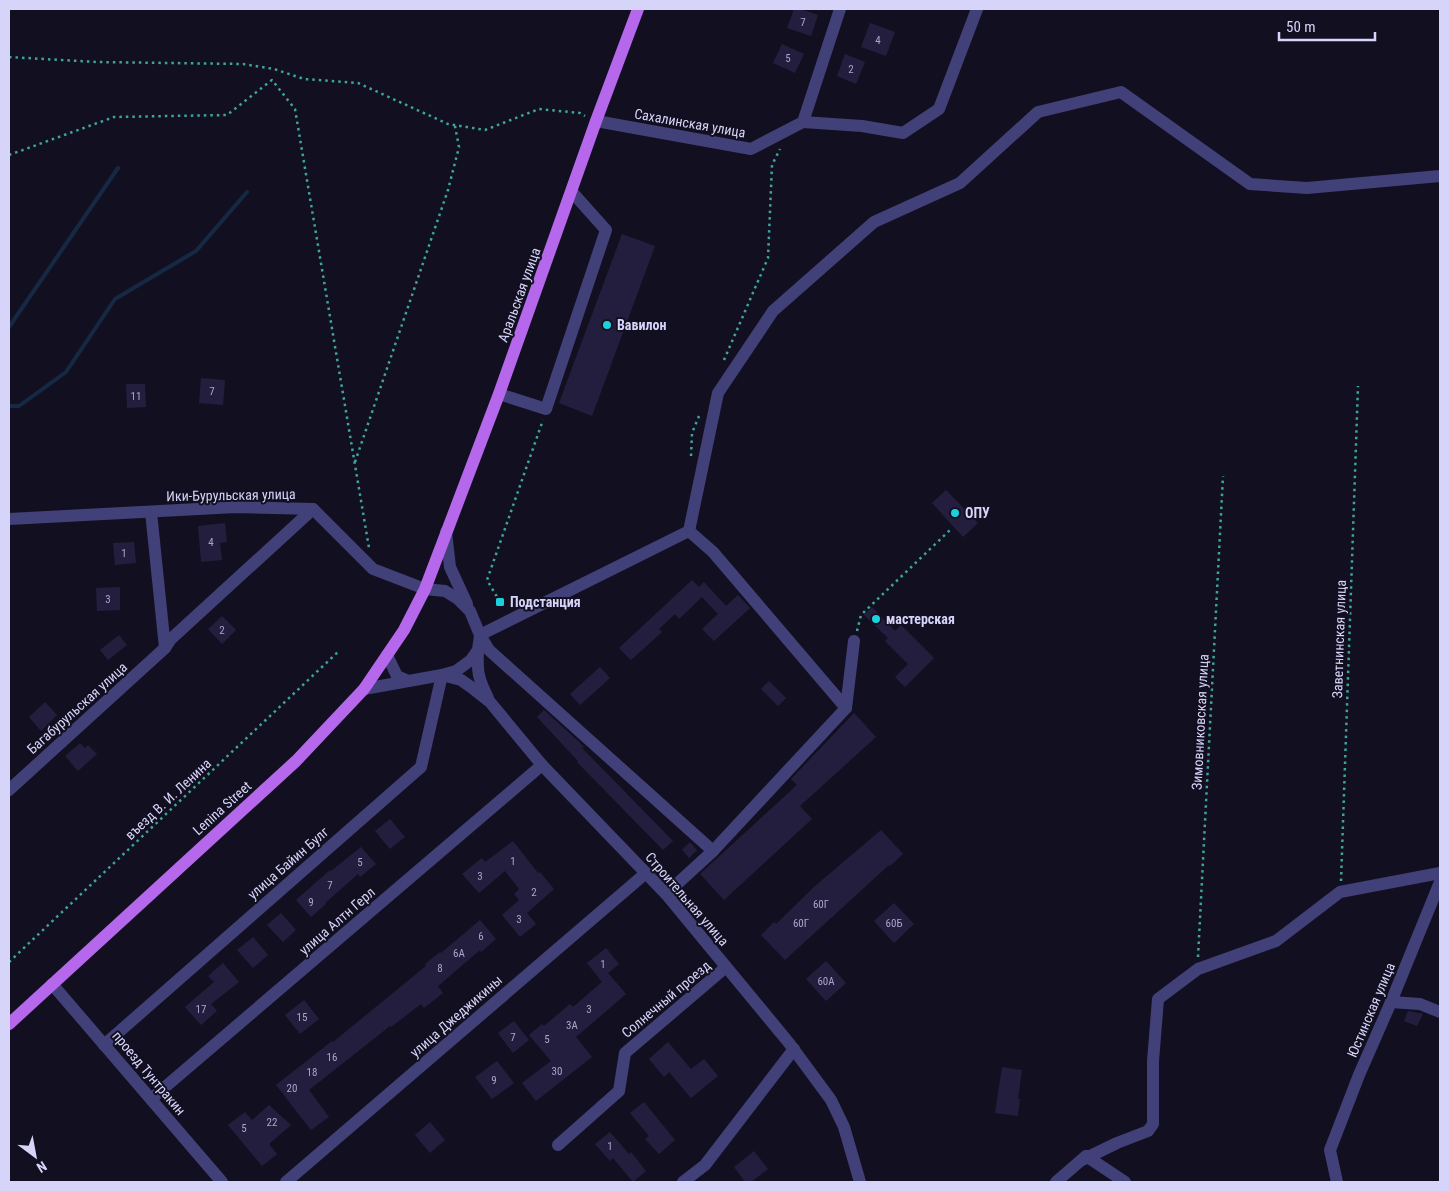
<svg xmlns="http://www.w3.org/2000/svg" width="1449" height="1191" font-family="'Roboto Condensed',sans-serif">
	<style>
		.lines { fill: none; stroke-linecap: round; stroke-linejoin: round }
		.stream { stroke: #152944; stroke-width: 4 }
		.building { fill: #241e3e }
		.path { stroke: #3da59b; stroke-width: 2.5; stroke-dasharray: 2.5 4; stroke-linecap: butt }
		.minor { stroke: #414079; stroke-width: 12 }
		.major { stroke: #b668ec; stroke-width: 12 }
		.poi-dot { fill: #1cd1de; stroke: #121020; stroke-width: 2 }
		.labels { text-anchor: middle; stroke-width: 4; stroke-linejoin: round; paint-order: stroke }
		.number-label { font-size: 11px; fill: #aaa6cb }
		.street-label { font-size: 14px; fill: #d7d4fa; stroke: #121020 }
		.poi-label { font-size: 14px; font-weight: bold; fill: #d7d4fa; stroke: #121020; text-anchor: start }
	</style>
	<rect width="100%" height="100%" fill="#121020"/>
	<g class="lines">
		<!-- stream -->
		<g class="stream">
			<polyline points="9,327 118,168"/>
			<polyline points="9,406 19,406 66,372 115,299 196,251 247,192"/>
		</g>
	</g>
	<!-- building -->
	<g class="building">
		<polygon points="794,9 800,9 818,15 811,36 787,28"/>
		<polygon points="870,23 895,32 886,56 861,47"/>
		<polygon points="782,44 804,54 795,73 773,63"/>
		<polygon points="845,54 865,62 856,84 837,76"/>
		<polygon points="622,234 655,246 592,416 559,403"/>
		<polygon points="201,378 225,380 223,405 199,403"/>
		<polygon points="126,384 145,384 146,407 127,408"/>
		<polygon points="946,490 978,523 963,537 932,503"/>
		<polygon points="225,523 227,542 220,543 222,560 201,562 198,526"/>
		<polygon points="134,542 136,563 115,565 113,543"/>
		<polygon points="692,580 699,587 704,582 726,606 738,595 750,608 714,641 702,629 718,614 702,597 679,619 675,614 659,629 662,632 631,660 619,648"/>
		<polygon points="120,587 120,610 97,611 96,588"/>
		<polygon points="872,607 895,631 901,625 934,658 905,687 895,677 908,664 885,641 888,638 864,615"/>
		<polygon points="222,616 236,630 222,644 208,629"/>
		<polygon points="119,635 127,645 108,660 100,650"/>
		<polygon points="600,667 610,678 580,705 570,694"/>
		<polygon points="769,681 786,698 778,706 761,689"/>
		<polygon points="45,702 57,715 41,731 29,717"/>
		<polygon points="544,710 578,741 584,747 582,748 673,841 663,850 577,762 578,761 537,717"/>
		<polygon points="854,713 876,737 800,806 812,819 724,900 700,874 797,785 791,779"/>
		<polygon points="80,743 85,748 88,745 97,754 78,771 65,756"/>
		<polygon points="390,819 405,837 390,849 375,831"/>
		<polygon points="881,830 903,854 890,866 889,865 785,960 761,935 774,922 776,924 815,886"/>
		<polygon points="513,841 538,873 540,872 554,889 527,913 536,924 520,937 502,915 519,900 514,894 519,889 505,871 479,893 462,874 482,858 485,862"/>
		<polygon points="690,842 697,850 689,858 682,850"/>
		<polygon points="361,847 376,864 360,877 358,874 325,903 326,904 311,917 296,900 330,870 331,871"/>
		<polygon points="894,903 914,924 894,943 874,921"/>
		<polygon points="281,913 296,930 283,942 267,925"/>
		<polygon points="480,920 496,939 481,952 480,950 438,986 443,993 424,1008 421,1004 391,1027 390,1026 309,1090 329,1117 311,1130 276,1085 332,1041 333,1042 426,966 425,964 440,952 441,953"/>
		<polygon points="253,937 268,955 253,968 237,950"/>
		<polygon points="606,948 619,964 608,973 626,994 576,1037 592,1057 536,1101 522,1083 551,1061 529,1035 542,1024 544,1026 570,1004 573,1007 602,982 587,963"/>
		<polygon points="826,961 846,983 826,1001 806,979"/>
		<polygon points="223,963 239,982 211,1004 217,1011 201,1025 185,1007 214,982 208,976"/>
		<polygon points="304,1000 319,1019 300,1034 285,1015"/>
		<polygon points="1408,1011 1423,1014 1417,1026 1404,1021"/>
		<polygon points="514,1021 529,1040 513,1053 498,1033"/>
		<polygon points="668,1042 691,1069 704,1059 718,1076 691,1098 669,1072 664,1077 649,1059"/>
		<polygon points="497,1061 514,1083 492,1099 475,1077"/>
		<polygon points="1002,1067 1022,1070 1018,1099 1020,1099 1018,1116 995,1113"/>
		<polygon points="644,1102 675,1140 659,1154 645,1139 649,1136 630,1113"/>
		<polygon points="269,1105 291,1125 269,1144 277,1154 262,1166 228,1125 245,1112 252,1120"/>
		<polygon points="430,1122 445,1140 430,1153 415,1135"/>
		<polygon points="610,1132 629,1154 631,1152 646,1171 633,1182 613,1158 610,1161 595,1144"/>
		<polygon points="754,1151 768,1169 751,1182 745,1182 734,1167"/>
	</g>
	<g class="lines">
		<!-- path -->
		<g class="path">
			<polyline points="9,57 96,62 243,64 274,69 304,79 358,83 448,124 485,130 539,109 580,113 585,116"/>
			<polyline points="9,155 114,117 227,115 272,80 295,109 369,548"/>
			<polyline points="724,360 768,258 772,165 780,149"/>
			<polyline points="691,456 692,433 699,416"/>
			<polyline points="355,462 448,190 459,147 455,126"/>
			<polyline points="500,602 487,580 543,420"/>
			<polyline points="857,631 861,615 951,529"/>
			<polyline points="1341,881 1358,386"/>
			<polyline points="1198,957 1223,476"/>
			<polyline points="9,962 340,650"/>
		</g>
		<!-- minor -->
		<g class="minor">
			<polyline points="596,121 751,149 803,122 840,9"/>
			<polyline points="803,122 862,126 903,133 939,109 977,9"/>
			<polyline points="499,394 546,409 606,230 572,192"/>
			<polyline points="151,512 165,648"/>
			<polyline points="9,519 236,507 313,509 373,569 425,589 445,591 458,599 470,611 480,635 478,650 471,660 456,671 442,675 364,689"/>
			<polyline points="689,531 718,393 773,311 874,222 960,183 1038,112 1121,92 1250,184 1307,188 1440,176"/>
			<polyline points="446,532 450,567 467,604"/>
			<path d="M478,650c-1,22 0,28 10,48"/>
			<polyline points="387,655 397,676 408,681"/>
			<polyline points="9,790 165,648 171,639 313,509"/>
			<polyline points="713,851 489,650 480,635 689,531 713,552 846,708"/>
			<polyline points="666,894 713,851 846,708 854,641"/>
			<polyline points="52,984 222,1182"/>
			<polyline points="1391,1002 1420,1004 1440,1012"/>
			<polyline points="104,1045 421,767 442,675 461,680 471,687 490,702 542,765 666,894 789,1043 831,1100 844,1127 860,1182"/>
			<polyline points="151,1099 542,765"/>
			<polyline points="558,1145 619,1091 625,1053 726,967"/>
			<polyline points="1082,1160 1117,1143 1148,1131 1153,1124 1153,1061 1158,999 1198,969 1276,941 1340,892 1440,873"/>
			<polyline points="286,1182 646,873"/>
			<polyline points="683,1182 705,1165 794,1049"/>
			<polyline points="1056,1182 1086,1156 1125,1182"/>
			<polyline points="1337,1182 1330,1150 1359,1075 1391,1002 1440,882"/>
		</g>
		<!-- major -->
		<polyline class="major" points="9,1024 296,761 364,689 404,630 425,589 499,394 596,121 638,9"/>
	</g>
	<!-- markers -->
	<g class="poi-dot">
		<circle cx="607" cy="325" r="5"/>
		<circle cx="955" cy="513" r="5"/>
		<rect x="495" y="597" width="10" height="10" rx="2.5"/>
		<circle cx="876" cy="619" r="5"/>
	</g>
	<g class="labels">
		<!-- number labels -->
		<g class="number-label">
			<text x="803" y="26">7</text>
			<text x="878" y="44">4</text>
			<text x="788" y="62">5</text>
			<text x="851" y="73">2</text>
			<text x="212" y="395">7</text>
			<text x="136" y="400">11</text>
			<text x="211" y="546">4</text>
			<text x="124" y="557">1</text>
			<text x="108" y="603">3</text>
			<text x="222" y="634">2</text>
			<text x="513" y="865">1</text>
			<text x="360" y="866">5</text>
			<text x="480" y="880">3</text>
			<text x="330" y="889">7</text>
			<text x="534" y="896">2</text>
			<text x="311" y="906">9</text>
			<text x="821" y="908">60Г</text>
			<text x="519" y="923">3</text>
			<text x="801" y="927">60Г</text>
			<text x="894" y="927">60Б</text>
			<text x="481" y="940">6</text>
			<text x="459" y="957">6А</text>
			<text x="603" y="968">1</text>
			<text x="440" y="972">8</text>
			<text x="826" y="985">60А</text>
			<text x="201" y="1013">17</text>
			<text x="589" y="1013">3</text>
			<text x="302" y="1021">15</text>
			<text x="572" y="1029">3А</text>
			<text x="513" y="1041">7</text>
			<text x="547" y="1043">5</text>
			<text x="332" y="1061">16</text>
			<text x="557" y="1075">30</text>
			<text x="312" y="1076">18</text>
			<text x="494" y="1084">9</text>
			<text x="292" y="1092">20</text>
			<text x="272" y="1126">22</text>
			<text x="244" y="1132">5</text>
			<text x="610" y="1150">1</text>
		</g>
		<!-- street labels -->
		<g class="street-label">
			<text transform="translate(690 123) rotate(10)" y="5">Сахалинская улица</text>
			<text transform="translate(519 295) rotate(-70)" y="5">Аральская улица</text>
			<text transform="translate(231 495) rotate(-1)" y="5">Ики-Бурульская улица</text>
			<text transform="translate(1339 639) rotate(-88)" y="5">Заветнинская улица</text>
			<text transform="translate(77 708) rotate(-42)" y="5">Багабурульская улица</text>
			<text transform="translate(1200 722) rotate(-87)" y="5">Зимовниковская улица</text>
			<text transform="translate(168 799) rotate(-43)" y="5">въезд В. И. Ленина</text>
			<text transform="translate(222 808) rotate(-42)" y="5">Lenina Street</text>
			<text transform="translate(288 863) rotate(-41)" y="5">улица Байин Булг</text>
			<text transform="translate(687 899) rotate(49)" y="5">Строительная улица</text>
			<text transform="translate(337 921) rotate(-41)" y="5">улица Алтн Герл</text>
			<text transform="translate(666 999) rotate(-40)" y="5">Солнечный проезд</text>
			<text transform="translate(1371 1010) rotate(-67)" y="5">Юстинская улица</text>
			<text transform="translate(456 1016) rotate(-41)" y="5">улица Джеджикины</text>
			<text transform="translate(149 1073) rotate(50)" y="5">проезд Тунтракин</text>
		</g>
		<!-- poi labels -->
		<g class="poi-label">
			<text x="617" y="330">Вавилон</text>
			<text x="965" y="518">ОПУ</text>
			<text x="510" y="607">Подстанция</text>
			<text x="886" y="624">мастерская</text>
		</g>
	</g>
	<!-- border -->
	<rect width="1449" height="1191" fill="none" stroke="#d7d4fa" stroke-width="20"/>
	<!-- north arrow -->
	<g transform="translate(35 1156) rotate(148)" stroke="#121020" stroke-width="4" paint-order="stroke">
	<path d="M0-4L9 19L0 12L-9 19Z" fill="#d7d4fa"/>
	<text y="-8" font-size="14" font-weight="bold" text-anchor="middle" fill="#d7d4fa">N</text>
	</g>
	<!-- scale -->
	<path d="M1279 32v8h96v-8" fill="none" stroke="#d7d4fa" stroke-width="2.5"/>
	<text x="1286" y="32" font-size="15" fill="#d7d4fa" stroke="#121020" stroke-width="4" paint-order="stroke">50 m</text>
</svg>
